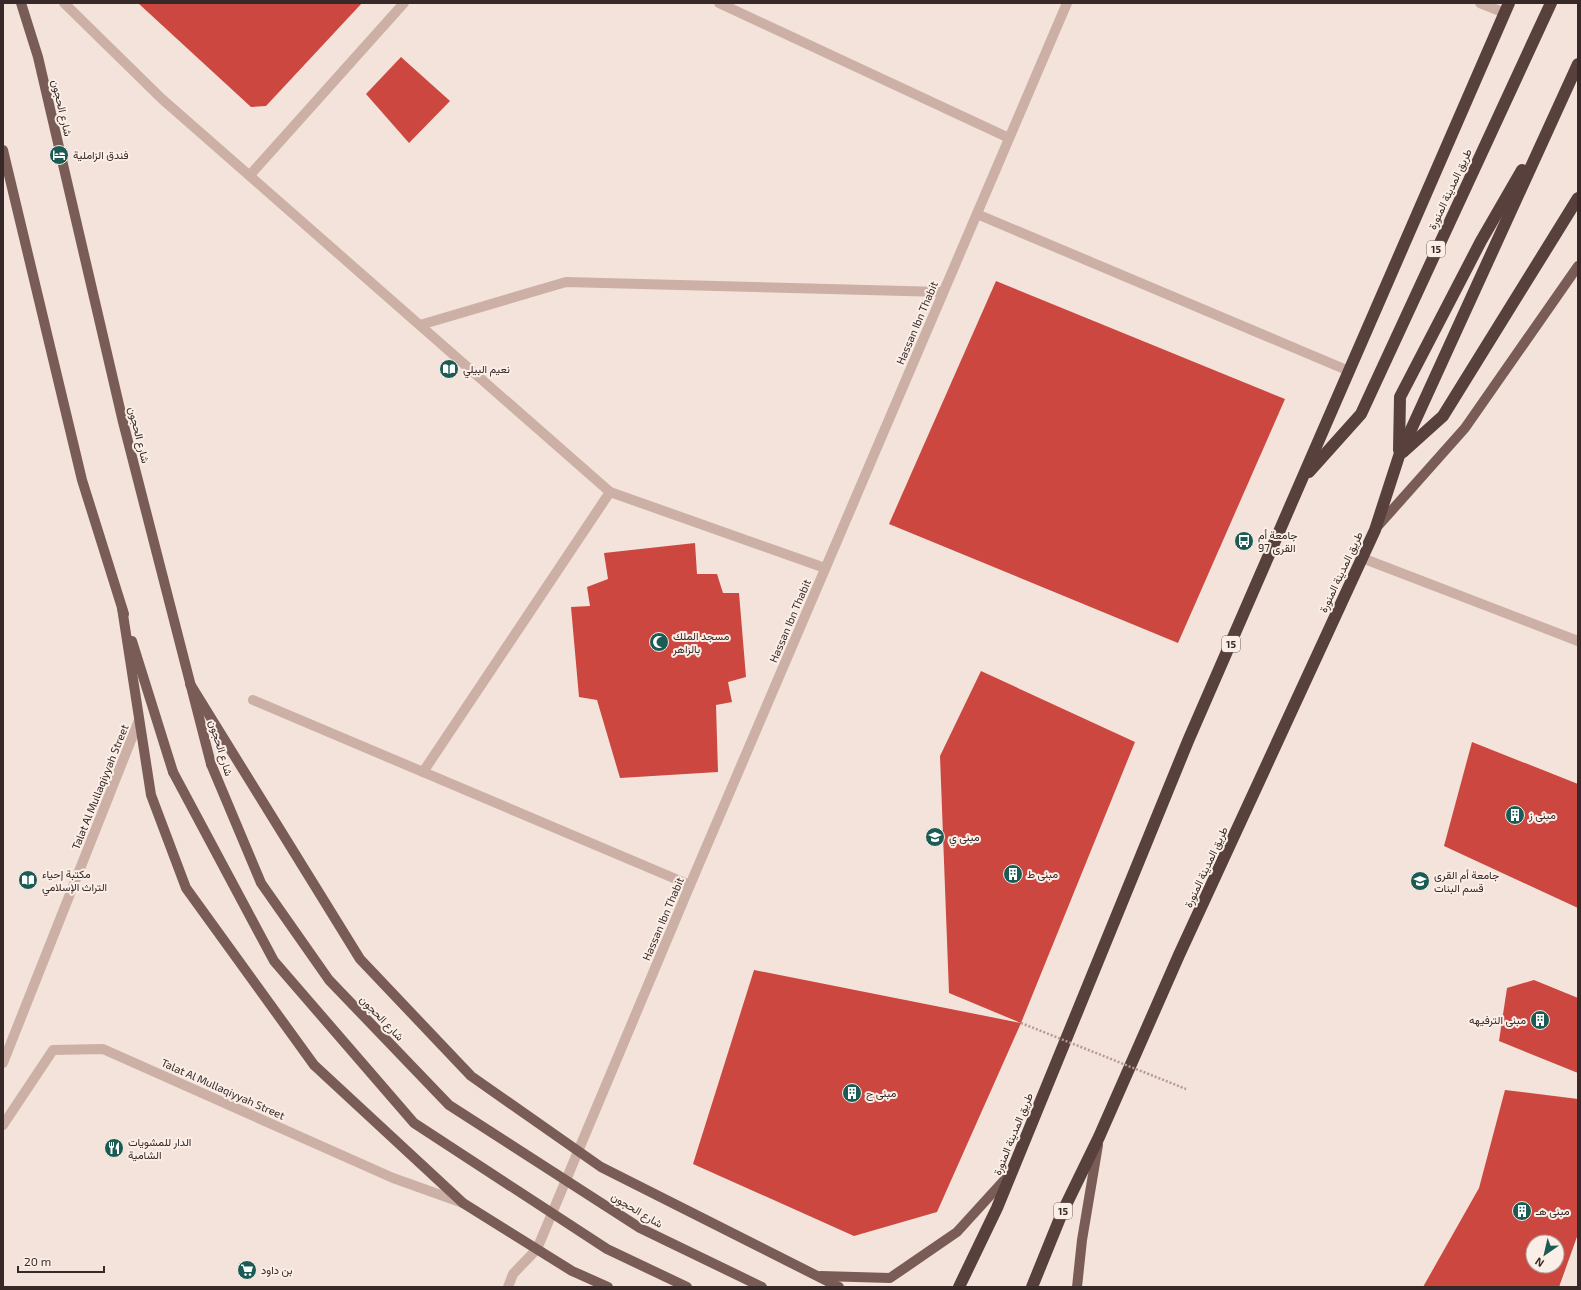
<svg xmlns="http://www.w3.org/2000/svg" width="1581" height="1290" font-family="'Exo 2',Vazirmatn,sans-serif">
	<style>
		.building { fill: #cc473f; fill-rule: evenodd }
		.lines { fill: none; stroke-linecap: round; stroke-linejoin: round }
		.path { stroke: #b8998f; stroke-width: 2.5; stroke-dasharray: 2 2; stroke-linecap: butt }
		.street { stroke: #ccb0a5; stroke-width: 10 }
		.primary { stroke: #7a5c57; stroke-width: 10 }
		.highway { stroke: #58413d; stroke-width: 12 }
		.path-bridge { stroke: #b8998f; stroke-width: 2.5; stroke-dasharray: 2 2; stroke-linecap: butt }
		.primary-bridge { stroke: #7a5c57; stroke-width: 10 }
		.labels { text-anchor: middle; stroke-width: 4; stroke-linejoin: round; paint-order: stroke }
		.shield { fill: #faeee7; stroke: #726461; stroke-width: 1 }
		.shield-label { font-size: 10px; font-weight: bold; fill: #372927 }
		.street-label { font-size: 11px; fill: #372927; stroke: #faeee7 }
		.poi-label { font-size: 11px; fill: #372927; stroke: #faeee7; text-anchor: start }
	</style>
	<rect width="100%" height="100%" fill="#f3e3da"/>
	<!-- building -->
	<g class="building">
		<polygon points="138,3 362,3 266,106 251,107"/>
		<polygon points="401,57 450,101 409,143 366,94"/>
		<polygon points="996,281 1285,399 1178,643 889,524"/>
		<polygon points="695,543 697,574 717,574 723,593 739,593 746,677 728,682 732,702 716,705 718,772 620,778 597,700 579,697 571,607 590,606 587,587 608,579 604,553"/>
		<polygon points="981,671 1135,742 1021,1023 937,1212 854,1236 693,1164 754,970 1021,1023 949,993 940,756"/>
		<polygon points="1472,742 1578,784 1578,908 1444,846"/>
		<polygon points="1534,980 1578,998 1578,1073 1499,1041 1507,988"/>
		<path d="M1505,1090l73,9v135l-19,53h-136l56,-99zM1533,1242h24v24h-24z"/>
	</g>
	<g class="lines">
		<!-- path -->
		<polyline class="path" points="1244,541 1251,544"/>
		<!-- street -->
		<g class="street">
			<polyline points="64,3 162,99 610,492"/>
			<polyline points="719,3 1009,138"/>
			<polyline points="1480,3 1505,13"/>
			<polyline points="250,175 404,3"/>
			<polyline points="977,214 1349,371"/>
			<polyline points="420,325 566,282 943,292"/>
			<polyline points="1362,558 1578,641"/>
			<polyline points="253,700 690,885"/>
			<polyline points="423,772 610,492 825,568"/>
			<polyline points="3,1063 139,720"/>
			<polyline points="3,1125 53,1050 103,1049 393,1178 463,1203"/>
			<polyline points="508,1287 513,1274 537,1249 690,885 1067,3"/>
		</g>
		<!-- primary -->
		<g class="primary">
			<polyline points="21,3 38,57 123,422 211,764"/>
			<polyline points="3,150 82,480 124,614"/>
			<polyline points="1377,527 1465,428 1578,266"/>
			<polyline points="122,608 151,795 186,888 314,1065 463,1203 572,1271 608,1287"/>
			<polyline points="132,641 173,772"/>
			<polyline points="190,684 360,959 471,1076 601,1167 839,1287"/>
			<polyline points="821,1276 890,1278 957,1232 1008,1176"/>
			<polyline points="1077,1287 1082,1240 1098,1145"/>
		</g>
		<!-- highway -->
		<g class="highway">
			<polyline points="1399,450 1400,397 1481,241 1522,170"/>
			<polyline points="1403,452 1443,416 1578,198"/>
			<polyline points="1309,472 1361,414 1551,3"/>
			<polyline points="959,1287 997,1208 1188,741 1509,3"/>
			<polyline points="1032,1287 1062,1213 1099,1137 1179,955 1375,530 1399,456 1578,64"/>
		</g>
		<!-- path-bridge -->
		<polyline class="path-bridge" points="1021,1023 1186,1089"/>
		<!-- primary-bridge -->
		<g class="primary-bridge">
			<polyline points="211,764 261,883 329,980 449,1105 640,1228 762,1287"/>
			<polyline points="173,772 274,961 414,1123 607,1249 687,1287"/>
		</g>
	</g>
	<!-- icons -->
	<defs>
		<symbol id="hotel-disc" viewBox="-11 -11 22 22"><circle r="9.5" fill="#1a5b53" stroke="#faeee7"/><path d="M-6-4.5h1.5V1H6V5H4.5V3h-9V5H-6ZM-4 0a1.8 1.8 0 1 1 3.6 0ZM.5 0V-2.5h3Q6-2.5 6 0Z" fill="#fff"/></symbol>
		<symbol id="library-disc" viewBox="-11 -11 22 22"><circle r="9.5" fill="#1a5b53" stroke="#faeee7"/><path d="M-6-4Q-3-5.5-.7-3.5V5Q-3 3-6 4ZM6-4Q3-5.5 .7-3.5V5Q3 3 6 4Z" fill="#fff"/></symbol>
		<symbol id="bus-disc" viewBox="-11 -11 22 22"><circle r="9.5" fill="#1a5b53" stroke="#faeee7"/><path d="M-5-6H5V4H4V6H2V4H-2V6H-4V4H-5ZM-3.5-4V0h7V-4ZM-3.5 1.2v1.5H-2V1.2ZM2 1.2v1.5H3.5V1.2Z" fill="#fff"/></symbol>
		<symbol id="mosque-disc" viewBox="-11 -11 22 22"><circle r="9.5" fill="#1a5b53" stroke="#faeee7"/><path d="M3.5-4.9A6 6 0 1 0 3.5 4.9A5 5 0 1 1 3.5-4.9Z" fill="#fff"/></symbol>
		<symbol id="building-disc" viewBox="-11 -11 22 22"><circle r="9.5" fill="#1a5b53" stroke="#faeee7"/><path d="M-4-6H4V6H1V3H-1V6H-4ZM-2.5-4.3h1.7v1.8h-1.7ZM.8-4.3h1.7v1.8H.8ZM-2.5-1h1.7V.8h-1.7ZM.8-1h1.7V.8H.8Z" fill="#fff"/></symbol>
		<symbol id="university-disc" viewBox="-11 -11 22 22"><circle r="9.5" fill="#1a5b53" stroke="#faeee7"/><path d="M0-5L7-2L0 1L-7-2ZM-4 1L0 2.5L4 1V4Q0 6-4 4Z" fill="#fff"/></symbol>
		<symbol id="restaurant-disc" viewBox="-11 -11 22 22"><circle r="9.5" fill="#1a5b53" stroke="#faeee7"/><path d="M-5-6h1v4h1v-4h1v4h1v-4h1v5L-1.5 .5V6h-2V.5L-5-1ZM5-6V6H3V1.5H1.5Q1.5-4 5-6Z" fill="#fff"/></symbol>
		<symbol id="supermarket-disc" viewBox="-11 -11 22 22"><circle r="9.5" fill="#1a5b53" stroke="#faeee7"/><path d="M-6-5.5h2.5l.6 2H6L4.5 2H-2.5L-4.4-4H-6ZM-1.5 3.2a1.3 1.3 0 1 0 .1 0ZM3 3.2a1.3 1.3 0 1 0 .1 0Z" fill="#fff"/></symbol>
	</defs>
	<g fill-rule="evenodd">
		<use href="#hotel-disc" x="48" y="144" width="22" height="22"/>
		<use href="#library-disc" x="438" y="358" width="22" height="22"/>
		<use href="#bus-disc" x="1233" y="530" width="22" height="22"/>
		<use href="#mosque-disc" x="648" y="631" width="22" height="22"/>
		<use href="#building-disc" x="1504" y="804" width="22" height="22"/>
		<use href="#university-disc" x="924" y="826" width="22" height="22"/>
		<use href="#building-disc" x="1002" y="863" width="22" height="22"/>
		<use href="#library-disc" x="17" y="869" width="22" height="22"/>
		<use href="#university-disc" x="1409" y="870" width="22" height="22"/>
		<use href="#building-disc" x="1529" y="1009" width="22" height="22"/>
		<use href="#building-disc" x="841" y="1082" width="22" height="22"/>
		<use href="#restaurant-disc" x="103" y="1137" width="22" height="22"/>
		<use href="#building-disc" x="1511" y="1200" width="22" height="22"/>
		<use href="#supermarket-disc" x="236" y="1259" width="22" height="22"/>
	</g>
	<g class="labels">
		<!-- shield labels -->
		<g class="shield">
			<rect x="1427" y="241" width="18" height="16" rx="3"/>
			<rect x="1222" y="636" width="18" height="16" rx="3"/>
			<rect x="1054" y="1203" width="18" height="16" rx="3"/>
		</g>
		<g class="shield-label">
			<text x="1436" y="253">15</text>
			<text x="1231" y="648">15</text>
			<text x="1063" y="1215">15</text>
		</g>
		<!-- street labels -->
		<g class="street-label">
			<text transform="translate(62 108) rotate(77)" y="4">شارع الحجون</text>
			<text transform="translate(1450 189) rotate(-65)" y="4">طريق المدينة المنورة</text>
			<text transform="translate(917 323) rotate(-67)" y="4">Hassan Ibn Thabit</text>
			<text transform="translate(139 435) rotate(76)" y="4">شارع الحجون</text>
			<text transform="translate(1341 572) rotate(-65)" y="4">طريق المدينة المنورة</text>
			<text transform="translate(790 621) rotate(-67)" y="4">Hassan Ibn Thabit</text>
			<text transform="translate(221 748) rotate(73)" y="4">شارع الحجون</text>
			<text transform="translate(100 787) rotate(-68)" y="4">Talat Al Mullaqiyyah Street</text>
			<text transform="translate(1206 867) rotate(-65)" y="4">طريق المدينة المنورة</text>
			<text transform="translate(663 919) rotate(-67)" y="4">Hassan Ibn Thabit</text>
			<text transform="translate(382 1018) rotate(46)" y="4">شارع الحجون</text>
			<text transform="translate(223 1089) rotate(24)" y="4">Talat Al Mullaqiyyah Street</text>
			<text transform="translate(1013 1134) rotate(-68)" y="4">طريق المدينة المنورة</text>
			<text transform="translate(637 1210) rotate(31)" y="4">شارع الحجون</text>
		</g>
		<!-- poi labels -->
		<g class="poi-label">
			<text x="73" y="159">فندق الزاملية</text>
			<text x="463" y="373">نعيم البيلي</text>
			<text x="1258" y="539">جامعة أم<tspan x="1258" dy="13">القرى 97</tspan></text>
			<text x="673" y="640">مسجد الملك<tspan x="673" dy="13">بالزاهر</tspan></text>
			<text x="1529" y="819">مبنى ز</text>
			<text x="949" y="841">مبنى ي</text>
			<text x="42" y="878">مكتبة إحياء<tspan x="42" dy="13">التراث الإسلامي</tspan></text>
			<text x="1027" y="878">مبنى ط</text>
			<text x="1434" y="879">جامعة أم القرى<tspan x="1434" dy="13">قسم البنات</tspan></text>
			<text x="1526" y="1024" text-anchor="end">مبنى الترفيهه</text>
			<text x="866" y="1097">مبنى ح</text>
			<text x="128" y="1146">الدار للمشويات<tspan x="128" dy="13">الشامية</tspan></text>
			<text x="1536" y="1215">مبنى هـ</text>
			<text x="261" y="1274">بن داود</text>
		</g>
	</g>
	<!-- border -->
	<rect width="1581" height="1290" fill="none" stroke="#372927" stroke-width="8"/>
	<!-- north arrow -->
	<g transform="translate(1545 1254) rotate(214)"><circle r="19" fill="#faeee7" stroke="#ac9f9a"/>
	<path d="M0-3L7 15L0 10L-7 15Z" fill="#1a5b53"/>
	<text y="-6" font-size="11" font-weight="bold" text-anchor="middle" fill="#372927">N</text>
	</g>
	<!-- scale -->
	<path d="M18 1266v6h86v-6" fill="none" stroke="#372927" stroke-width="2"/>
	<text x="24" y="1266" font-size="12" fill="#372927" stroke="#faeee7" stroke-width="3" paint-order="stroke">20 m</text>
</svg>
